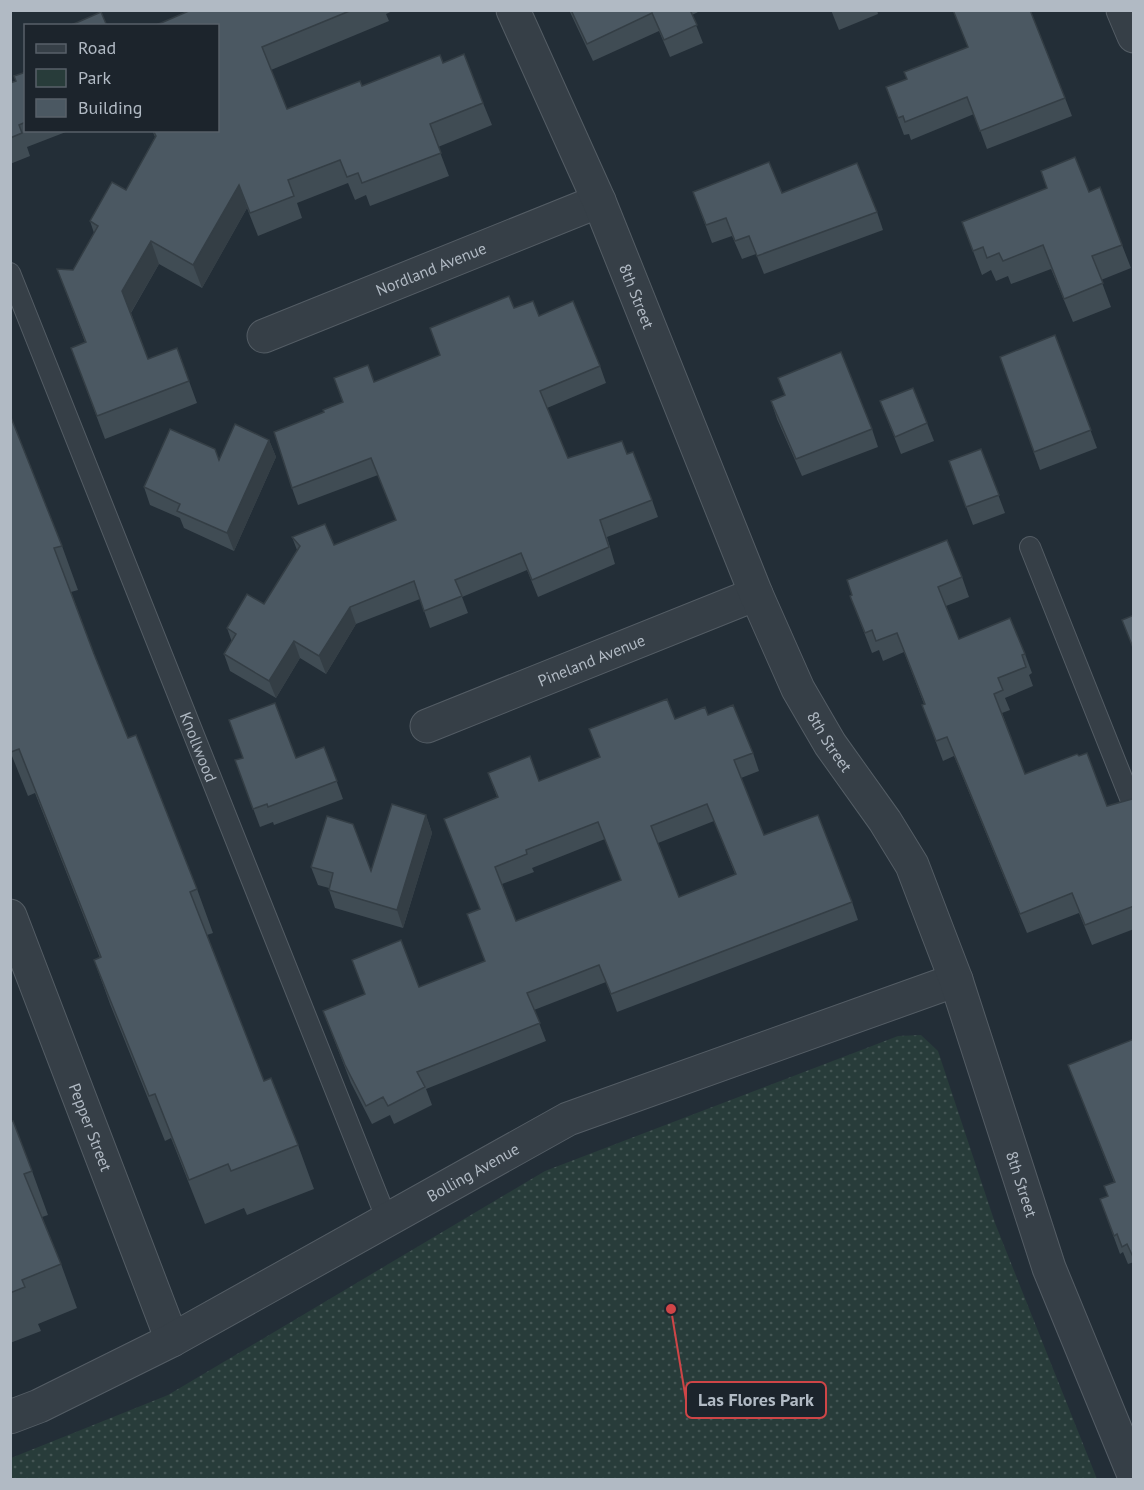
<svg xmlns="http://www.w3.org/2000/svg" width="1144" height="1490" font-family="'PT Sans',sans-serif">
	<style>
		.green { fill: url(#green-dots) }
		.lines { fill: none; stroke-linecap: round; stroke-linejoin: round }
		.service-casing { stroke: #545d65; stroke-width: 22 }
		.minor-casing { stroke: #545d65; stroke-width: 35 }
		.tertiary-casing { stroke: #545d65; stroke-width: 35 }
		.service { stroke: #363f47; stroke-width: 20 }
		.minor { stroke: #363f47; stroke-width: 33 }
		.tertiary { stroke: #363f47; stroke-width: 33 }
		.wall { fill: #404c54; fill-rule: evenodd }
		.shaded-wall { fill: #343e45 }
		.building { fill: #4b5862; stroke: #343e45; stroke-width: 1.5; fill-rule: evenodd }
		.labels { text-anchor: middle; stroke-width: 4.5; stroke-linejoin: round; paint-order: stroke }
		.street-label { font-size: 16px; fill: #b1bac4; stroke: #1c242c }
		.leader { fill: none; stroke: #cf4547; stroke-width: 2 }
		.callout-dot { fill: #cf4547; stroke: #1c242c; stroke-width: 2 }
		.callout { fill: #1c242c; stroke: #cf4547; stroke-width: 2 }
		.callout-label { font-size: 18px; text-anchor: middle; font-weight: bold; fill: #b1bac4 }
	</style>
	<defs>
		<pattern id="green-dots" width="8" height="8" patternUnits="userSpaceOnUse" patternTransform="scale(1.5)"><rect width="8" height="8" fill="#283c3a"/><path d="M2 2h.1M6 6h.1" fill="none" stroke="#455655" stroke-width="1.8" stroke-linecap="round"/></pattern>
	</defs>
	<rect width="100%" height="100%" fill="#232e37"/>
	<!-- green -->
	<polygon class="green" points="921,1035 938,1051 995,1223 1097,1479 11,1479 11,1458 168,1395 545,1171 898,1036"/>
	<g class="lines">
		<defs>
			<g id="service">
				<path id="s1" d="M10,273l377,947"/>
				<polyline points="1030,547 1134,808"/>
			</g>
			<g id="minor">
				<polyline points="1123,10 1134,36"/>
				<path id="s2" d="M264,336l335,-135"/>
				<path id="s3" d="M427,726l329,-132"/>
				<path id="s4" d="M10,916l162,424"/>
				<path id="s5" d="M10,1417l29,-11 133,-66 396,-221 388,-139"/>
			</g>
			<g id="tertiary">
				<path id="s6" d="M513,10l86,191 157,393 42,95 32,55 55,77 27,44 44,115 93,288 85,207"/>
			</g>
		</defs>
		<!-- service casing -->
		<use href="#service" class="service-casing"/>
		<!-- minor casing -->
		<use href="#minor" class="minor-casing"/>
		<!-- tertiary casing -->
		<use href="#tertiary" class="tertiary-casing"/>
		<!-- service -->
		<use href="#service" class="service"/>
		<!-- minor -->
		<use href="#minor" class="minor"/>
		<!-- tertiary -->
		<use href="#tertiary" class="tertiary"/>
	</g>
	<!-- wall -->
	<g class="wall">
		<polygon points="191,10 395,10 386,14 389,21 271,70 287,109 443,63 483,103 492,125 438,147 449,176 370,206 366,195 355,200 348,183 297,203 302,218 258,236 247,208 202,288 159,264 131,313 148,359 177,348 197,403 105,439 71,348 85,342 57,269 73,270 94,233 90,221 126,190 155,137 152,130 218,130"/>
		<polygon points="569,10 698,10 698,12 692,15 703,43 670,57 659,31 593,61"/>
		<polygon points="831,10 877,10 878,14 839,30"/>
		<polygon points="26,72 26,130 71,130 27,147 30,156 10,164 10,83 16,81"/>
		<polygon points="907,79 1065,98 1072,116 987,149 974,114 911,140 909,134 904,135 886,87"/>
		<polygon points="693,192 782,193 877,212 883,230 764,274 756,254 742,259 732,236 712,243"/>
		<polygon points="1089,192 1122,245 1131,268 1101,280 1111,307 1073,322 1051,269 1011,284 1008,276 996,281 991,270 982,275 962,222"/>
		<polygon points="514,308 539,316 600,366 606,383 547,408 568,458 627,454 652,500 658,517 607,537 615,564 538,597 527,570 462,597 468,613 430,628 420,599 356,624 326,674 300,658 276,698 230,671 224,654 232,642 227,628 264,604 297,550 292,537 334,545 396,520 378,475 298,505 292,488 324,412 343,402 374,382 440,355"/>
		<polygon points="1055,335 1097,448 1040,470 1000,357"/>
		<polygon points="778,378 872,429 878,447 802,476 777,419 771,401 785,396"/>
		<polygon points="880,401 927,423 934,441 901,454"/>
		<polygon points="10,415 62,546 78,590 71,592 94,654 128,738 197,889 213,933 207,935 264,1081 298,1145 314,1189 247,1215 244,1208 205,1224 171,1138 165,1141 110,1004 94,960 100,958 35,793 28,796 10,751"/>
		<polygon points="269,440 276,457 234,551 184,528 180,518 150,505 144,487 219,460"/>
		<polygon points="981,449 1005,513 973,525 949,461"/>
		<polygon points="962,577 969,597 946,606 959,639 1025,654 1032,673 1029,675 1033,686 1005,698 1010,710 1002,713 1025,774 1107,806 1132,799 1134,798 1134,929 1092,945 1079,913 1027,933 954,756 943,761 922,705 924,704 904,652 883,661 879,650 872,653 850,596"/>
		<path d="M708,715l45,38 6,18 -18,7 23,57 88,67 6,18 -241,92 -11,-30 -72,28 12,31 -120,48 6,16 -38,19 -4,-9 -18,9 -21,-41 -28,-72 96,-24 66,-26 -5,-52 -36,-90 53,-22 -9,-24 51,8 61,-24 -11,-28zM714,821l21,53 -56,23 -21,-54zM605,839l16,41 -105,41 -14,-37 32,-12 -2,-4z"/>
		<polygon points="324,747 343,799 274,825 273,822 260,827 235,760 296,758"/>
		<polygon points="426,815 432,833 403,928 335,908 329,890 329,888 318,885 311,867 371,871"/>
		<polygon points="1134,1039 1134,1262 1128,1264 1123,1252 1120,1254 1100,1199 1108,1196 1114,1182 1068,1065"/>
		<polygon points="10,1122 32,1171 48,1215 42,1217 61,1264 77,1308 38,1324 41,1331 10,1343"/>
	</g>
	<!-- shaded-wall -->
	<g class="shaded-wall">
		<polygon points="239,185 247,208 202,288 193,265"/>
		<polygon points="151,241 159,264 130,314 122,291"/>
		<polygon points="269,440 276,457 234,551 227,533"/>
		<polygon points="350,607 356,624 326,674 319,656"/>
		<polygon points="294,641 300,658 276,698 269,681"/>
		<polygon points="426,815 432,833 403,928 397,910"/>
	</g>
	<!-- building -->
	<g class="building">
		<polygon points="191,10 352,10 262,47 287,109 360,81 362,86 440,55 443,63 464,54 483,103 430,124 441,153 362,183 358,173 347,177 340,160 288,180 294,196 250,213 239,185 193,265 151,241 122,291 148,359 177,348 189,381 97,416 71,348 86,342 57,269 73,270 98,226 90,221 112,182 126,190 156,136 153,130 218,130 218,26 154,26"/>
		<polygon points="571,10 690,10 697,25 664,40 652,13 587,44"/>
		<polygon points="953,10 1030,10 1065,98 980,131 967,97 905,122 903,116 898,118 886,87 907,79 904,72 968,47"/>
		<polygon points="101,12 107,26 69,26"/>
		<polygon points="26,72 26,122 19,125 22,133 10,138 10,83 16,81 14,76"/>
		<polygon points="1075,157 1089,192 1100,187 1122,245 1092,256 1103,283 1064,299 1043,245 1003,261 999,253 987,258 983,247 973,251 962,222 1047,188 1041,171"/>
		<polygon points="769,162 782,193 857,163 877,212 757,256 749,236 735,241 726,218 706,225 693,192"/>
		<polygon points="509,296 514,308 533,301 539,316 573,301 600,366 540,391 568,458 622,441 627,454 633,452 652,500 600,520 609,547 532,580 521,553 455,580 462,596 424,611 414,581 350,607 319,656 294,641 269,681 224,654 236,634 227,628 247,594 264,604 300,546 292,537 325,524 334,545 396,520 371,458 292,488 274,432 324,412 323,410 343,402 334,378 368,365 374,382 440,355 430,328"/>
		<polygon points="1055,335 1091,430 1034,452 1000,357"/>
		<polygon points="841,352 872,429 796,459 771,401 785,395 778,378"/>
		<polygon points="913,388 927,423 895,437 880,401"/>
		<polygon points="10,415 62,546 54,548 94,654 128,738 136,735 197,889 190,892 264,1081 271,1078 298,1145 231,1171 228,1164 189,1180 155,1094 149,1096 94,960 101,957 19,749 11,752 10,750"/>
		<polygon points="235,424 269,440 227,533 177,511 180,504 144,487 170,429 215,449 219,460"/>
		<polygon points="981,449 999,495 966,507 949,461"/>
		<polygon points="947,540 962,577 938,587 959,639 1010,618 1025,654 1022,655 1026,667 998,678 1003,690 994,694 1025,774 1077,754 1079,756 1087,753 1107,806 1132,799 1134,798 1134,906 1085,925 1072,893 1020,914 947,737 936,741 922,705 925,704 897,633 876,641 872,630 865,633 850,596 852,595 847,580"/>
		<polygon points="1134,615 1134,650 1122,620"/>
		<path d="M667,699l8,20 30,-12 3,8 25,-10 20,48 -19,7 30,75 54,-20 34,87 -241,92 -12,-29 -72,28 13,30 -123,49 8,15 -37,19 -5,-9 -17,9 -21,-41 -22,-54 42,-17 -13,-34 49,-20 18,47 66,-26 -18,-47 13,-5 -36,-90 54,-22 -10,-24 42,-17 9,25 61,-24 -11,-28zM707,804l29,70 -57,23 -28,-71zM598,822l23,58 -105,41 -21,-54 32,-13 -1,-4z"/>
		<polygon points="275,703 296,758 324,747 337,781 268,807 267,804 253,809 235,760 243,758 229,720"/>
		<polygon points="392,804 426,815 397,910 329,890 333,873 311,867 327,816 353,824 371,871"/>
		<polygon points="1134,1039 1134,1259 1127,1244 1122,1247 1117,1234 1114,1236 1100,1199 1108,1196 1104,1186 1115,1182 1068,1065"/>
		<polygon points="13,1121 32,1171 24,1174 61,1264 22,1280 25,1287 10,1293 10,1122"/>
	</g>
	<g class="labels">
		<!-- street labels -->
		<g class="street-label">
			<text dy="6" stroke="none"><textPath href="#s2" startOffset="180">Nordland Avenue</textPath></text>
			<text dy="6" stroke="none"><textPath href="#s6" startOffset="312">8th Street</textPath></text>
			<text dy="6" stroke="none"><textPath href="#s3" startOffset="177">Pineland Avenue</textPath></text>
			<text dy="6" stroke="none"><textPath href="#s6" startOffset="798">8th Street</textPath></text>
			<text dy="6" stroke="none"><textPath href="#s1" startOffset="510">Knollwood</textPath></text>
			<text dy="6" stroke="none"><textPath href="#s4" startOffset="226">Pepper Street</textPath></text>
			<text dy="6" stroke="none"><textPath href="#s5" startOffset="524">Bolling Avenue</textPath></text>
			<text dy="6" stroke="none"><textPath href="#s6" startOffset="1284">8th Street</textPath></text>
		</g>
	</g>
	<!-- callouts -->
	<path class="leader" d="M671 1309L686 1400"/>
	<circle class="callout-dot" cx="671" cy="1309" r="6"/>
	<rect class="callout" x="686" y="1382" width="140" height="36" rx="6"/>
	<g class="callout-label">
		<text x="756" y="1406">Las Flores Park</text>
	</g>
	<!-- border -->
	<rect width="1144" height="1490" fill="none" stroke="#b1bac4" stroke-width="24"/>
	<!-- legend -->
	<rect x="24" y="24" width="195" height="108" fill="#1c242c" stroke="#586069" stroke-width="1.5"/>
	<rect x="36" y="44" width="30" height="9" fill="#363f47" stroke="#586069" stroke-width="1.5"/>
	<text x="78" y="54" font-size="18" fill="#b1bac4">Road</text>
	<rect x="36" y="69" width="30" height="18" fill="#283c3a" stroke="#586069" stroke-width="1.5"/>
	<text x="78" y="84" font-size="18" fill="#b1bac4">Park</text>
	<rect x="36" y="99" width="30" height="18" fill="#4b5862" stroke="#586069" stroke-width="1.5"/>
	<text x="78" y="114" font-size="18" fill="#b1bac4">Building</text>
</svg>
